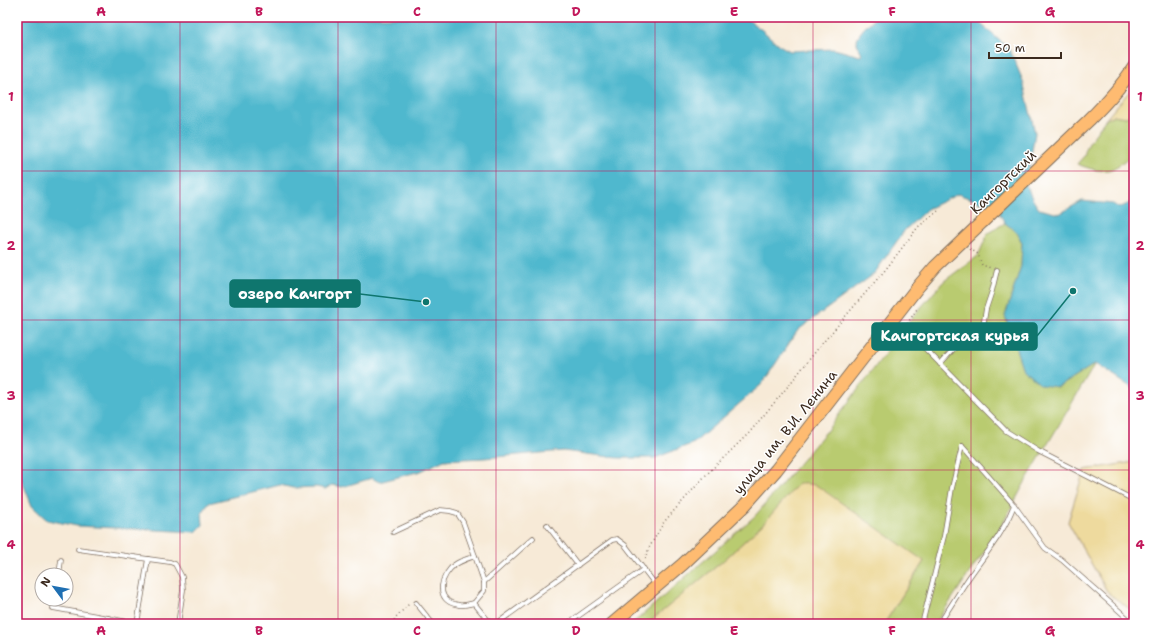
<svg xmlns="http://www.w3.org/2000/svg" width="1151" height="641" font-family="'Shantell Sans',sans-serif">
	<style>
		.green { fill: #b9cb6f; stroke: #7a7a46 }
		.sand { fill: #eeda9e; stroke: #94825e }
		.water { fill: #50b8ce; stroke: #467176 }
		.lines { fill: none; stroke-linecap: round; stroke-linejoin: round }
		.lane-casing { stroke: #7d6d5f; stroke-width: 5.5 }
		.primary-casing { stroke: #7d6d5f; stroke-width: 14 }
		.path { stroke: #7d6d5f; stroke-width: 1.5; stroke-dasharray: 1 3; stroke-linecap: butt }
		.lane { stroke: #fff; stroke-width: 4 }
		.primary { stroke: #febb71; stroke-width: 12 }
		.grid { fill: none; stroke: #c2185b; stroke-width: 1; stroke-opacity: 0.55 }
		.labels { text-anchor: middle; stroke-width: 3; stroke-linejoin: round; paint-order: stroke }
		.street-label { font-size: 14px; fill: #3b2a1e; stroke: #fff }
		.leader { fill: none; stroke: #0f766e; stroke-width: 1.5 }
		.callout-dot { fill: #0f766e; stroke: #fff; stroke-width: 1.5 }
		.callout { fill: #0f766e; stroke: #0f766e; stroke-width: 1.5 }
		.callout-label { font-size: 15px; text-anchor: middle; font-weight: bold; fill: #fff }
		.neatline { fill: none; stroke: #c2185b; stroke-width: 1.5 }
		.grid-label { font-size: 13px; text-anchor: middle; font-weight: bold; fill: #c2185b }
	</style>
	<rect width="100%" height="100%" fill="#fff"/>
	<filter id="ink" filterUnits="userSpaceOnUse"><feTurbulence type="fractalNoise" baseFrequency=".025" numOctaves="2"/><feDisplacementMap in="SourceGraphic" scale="8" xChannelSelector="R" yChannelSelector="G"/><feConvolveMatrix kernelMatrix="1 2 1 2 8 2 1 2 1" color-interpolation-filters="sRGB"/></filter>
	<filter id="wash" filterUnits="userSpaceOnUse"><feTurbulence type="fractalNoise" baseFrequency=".012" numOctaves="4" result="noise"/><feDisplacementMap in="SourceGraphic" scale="16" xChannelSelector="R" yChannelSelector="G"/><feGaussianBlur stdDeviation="0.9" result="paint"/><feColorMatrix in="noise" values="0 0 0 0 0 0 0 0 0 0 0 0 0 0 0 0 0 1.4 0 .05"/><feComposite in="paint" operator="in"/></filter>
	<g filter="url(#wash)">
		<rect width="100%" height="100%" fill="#f7ead7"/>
		<!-- green -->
		<g class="green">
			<path d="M1134,113v39c-22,21 -28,23 -57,12l8,-9v-3l4,-9 16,-23 8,-5 13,2z"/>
			<polygon points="1005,223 1017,232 1022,243 1021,266 1005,316 1023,370 1058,387 1095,364 1024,484 996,536 976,563 935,624 884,624 924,561 762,525 723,561 647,624 632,624 755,516 825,433 916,313 944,281 978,256 988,233"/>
		</g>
		<!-- sand -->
		<g class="sand">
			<polygon points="1134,86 1134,113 1126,117 1113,115 1105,120"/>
			<polygon points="1134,462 1134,612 1108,593 1068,522 1084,470"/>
			<polygon points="799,483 816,485 924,561 884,624 647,624 723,561 762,525"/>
		</g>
		<!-- water -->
		<path class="water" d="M17,17h727l18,13 17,15 11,6 44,-2 26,7 2,-1c-1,-5 -4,-8 -5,-12 -1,-10 13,-20 19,-26h87l18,7 29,26 13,31 12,52 -9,52 7,15 6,9 20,5 23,-13 31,3 6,4 15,-7v188l-39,-25 -37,23 -17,-2 -18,-15 -18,-54 16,-50 1,-23 -5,-11 -12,-9 -7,-12 -21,-10 -19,-7 -31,15 -23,22 -30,43 -76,56 -36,54 -68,59 -39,15h-37l-55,-7 -79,7 -40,2 -23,11 -42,11 -7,-4 -30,9 -10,-2 -7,4 -8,-2 -24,1 -13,-3 -71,18 -7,10 1,12 -7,7 -119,-6 -30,-6 -15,-14 -15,-38z"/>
	</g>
	<g filter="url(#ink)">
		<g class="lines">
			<defs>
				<g id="lane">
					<polyline points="909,332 1006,431 1038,451 1134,500"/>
					<path d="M940,364c13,-14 22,-28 42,-31l4,-24 6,-18 5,-21"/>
					<polyline points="962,446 1014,505 1045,548 1062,560 1134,624"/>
					<polyline points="547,525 578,565"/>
					<polyline points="393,532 440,510 450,511 457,513 463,522 475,556"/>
					<polyline points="78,549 148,559 137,624 108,618 106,624"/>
					<path d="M475,556l9,26v9l-10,12c-4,1 -10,3 -15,2 -21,-3 -21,-22 -9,-36 6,-7 16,-10 25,-13z"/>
					<polyline points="148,559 170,562 175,564 182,577 183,590 178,624"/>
					<polyline points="59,575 61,560"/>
					<polyline points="484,582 533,538"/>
					<polyline points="55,599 53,608 108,618"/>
					<polyline points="416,603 433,624"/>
					<polyline points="474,603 491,624"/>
					<polyline points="496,624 612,540 617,539 625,545 655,584"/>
					<polyline points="567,624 644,569"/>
					<polyline points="922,624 944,536 952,488 962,446"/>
					<path d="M939,624c10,-15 19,-30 29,-45 17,-25 35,-44 46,-74"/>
				</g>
				<path id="primary" d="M612,624l71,-60 61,-58 32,-36 141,-182 18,-21 154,-147c17,-17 32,-33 45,-53"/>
			</defs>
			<!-- lane casing -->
			<use href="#lane" class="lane-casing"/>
			<!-- primary casing -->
			<use href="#primary" class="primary-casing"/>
			<!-- path -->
			<g class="path">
				<polyline points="970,249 978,254 982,265 991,268"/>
				<polyline points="905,327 917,309 917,307"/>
				<polyline points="645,559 649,548 664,522 705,476 749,433 789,385 820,346 886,269 918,227 938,211"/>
				<polyline points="393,624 395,618 409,604"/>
			</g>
			<!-- lane -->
			<use href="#lane" class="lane"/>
			<!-- primary -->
			<use href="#primary" class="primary"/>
		</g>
	</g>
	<!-- grid -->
	<path class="grid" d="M180,17v607M338,17v607M496,17v607M655,17v607M813,17v607M971,17v607M17,171h1117M17,320h1117M17,470h1117"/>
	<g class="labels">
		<!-- street labels -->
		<g class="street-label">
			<text transform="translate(1003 182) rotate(-44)" y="5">Качгортский</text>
			<text transform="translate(785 432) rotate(-51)" y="5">улица им. В.И. Ленина</text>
		</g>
	</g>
	<!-- callouts -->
	<path class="leader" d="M426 302L360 294M1073 291L1037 336"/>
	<g class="callout-dot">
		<circle cx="426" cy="302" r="4"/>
		<circle cx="1073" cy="291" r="4"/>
	</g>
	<g class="callout">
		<rect x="230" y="280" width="130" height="27" rx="4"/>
		<rect x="872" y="323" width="165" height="27" rx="4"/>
	</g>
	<g class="callout-label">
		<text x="295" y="299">озеро Качгорт</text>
		<text x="955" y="341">Качгортская курья</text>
	</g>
	<!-- margin -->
	<rect width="1151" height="641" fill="none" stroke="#fff" stroke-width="44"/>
	<!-- north arrow -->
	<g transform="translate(54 587) rotate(302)"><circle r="19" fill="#ffffff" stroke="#b1aaa5"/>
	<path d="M0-3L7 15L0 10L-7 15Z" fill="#1f6fb2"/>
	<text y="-6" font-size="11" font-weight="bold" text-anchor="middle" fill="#3b2a1e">N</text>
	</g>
	<!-- scale -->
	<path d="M989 52v6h72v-6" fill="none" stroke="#3b2a1e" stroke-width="2"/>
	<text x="995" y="52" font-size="12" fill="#3b2a1e" stroke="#ffffff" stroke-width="3" paint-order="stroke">50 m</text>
	<rect x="22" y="22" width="1107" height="597" class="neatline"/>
	<g class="grid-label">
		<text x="101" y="16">A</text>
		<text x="259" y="16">B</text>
		<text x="417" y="16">C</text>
		<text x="576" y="16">D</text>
		<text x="734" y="16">E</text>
		<text x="892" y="16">F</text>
		<text x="1050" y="16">G</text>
		<text x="11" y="101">1</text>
		<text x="1140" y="101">1</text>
		<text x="11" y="250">2</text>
		<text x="1140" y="250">2</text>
		<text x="11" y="400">3</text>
		<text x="1140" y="400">3</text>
		<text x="11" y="549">4</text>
		<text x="1140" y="549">4</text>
		<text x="101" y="635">A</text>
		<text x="259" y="635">B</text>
		<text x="417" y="635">C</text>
		<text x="576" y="635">D</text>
		<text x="734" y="635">E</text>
		<text x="892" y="635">F</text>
		<text x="1050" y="635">G</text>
	</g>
</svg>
